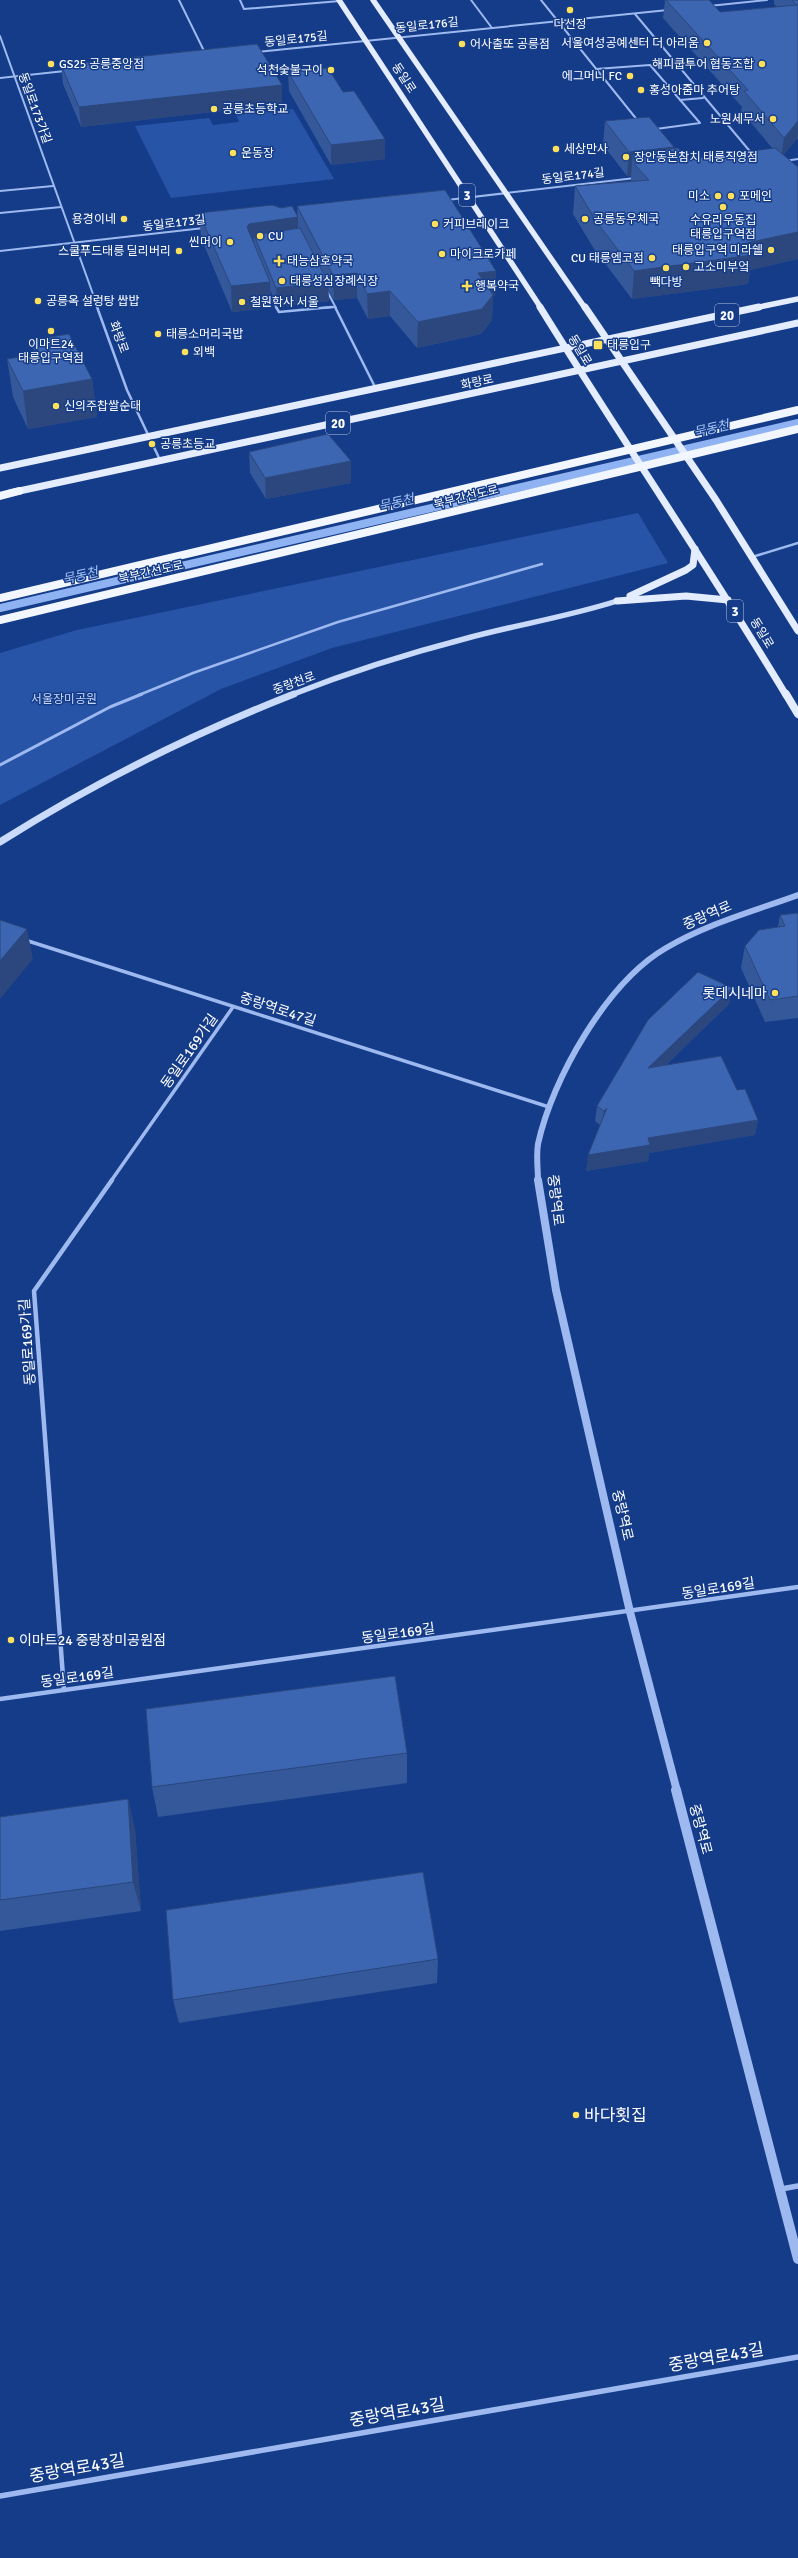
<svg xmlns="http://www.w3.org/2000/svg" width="798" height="2558" font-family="Signika,'Noto Sans KR',sans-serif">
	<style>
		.green { fill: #2854a8 }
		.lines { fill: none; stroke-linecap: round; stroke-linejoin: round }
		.stream { stroke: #8fb3f2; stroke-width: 8 }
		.pedestrian-far1 { stroke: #9db9ef; stroke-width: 2.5 }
		.pedestrian { stroke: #9db9ef; stroke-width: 3 }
		.minor-far4 { stroke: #9db9ef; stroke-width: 2 }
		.minor-far3 { stroke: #9db9ef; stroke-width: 2.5 }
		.minor-far2 { stroke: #9db9ef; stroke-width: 3.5 }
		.minor-far1 { stroke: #9db9ef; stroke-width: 4.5 }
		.minor { stroke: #9db9ef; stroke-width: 5.5 }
		.tertiary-far2 { stroke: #9db9ef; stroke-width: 6 }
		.tertiary-far1 { stroke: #9db9ef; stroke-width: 8 }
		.tertiary { stroke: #9db9ef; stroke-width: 10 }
		.secondary-far1 { stroke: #cadafa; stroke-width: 5.5 }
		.secondary { stroke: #cadafa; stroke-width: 7 }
		.primary-far2 { stroke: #e4ecff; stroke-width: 5.5 }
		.primary-far1 { stroke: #e4ecff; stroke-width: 7 }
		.primary { stroke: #e4ecff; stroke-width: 8 }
		.trunk { stroke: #f2f6ff; stroke-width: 8 }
		.trunk-bridge { stroke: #f2f6ff; stroke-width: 8 }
		.wall { fill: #345899 }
		.shaded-wall { fill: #2b477d }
		.building { fill: #3d66b2; stroke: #2b477d }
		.poi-dot { fill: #ffe05a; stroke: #153c89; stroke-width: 1.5 }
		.labels { text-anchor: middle; stroke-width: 3; stroke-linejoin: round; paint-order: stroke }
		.far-poi-label { font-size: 12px; fill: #fff; stroke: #153c89; text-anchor: start }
		.far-street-label { font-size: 12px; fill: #fff; stroke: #153c89 }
		.far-park-label { font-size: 12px; fill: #c3d6fb; stroke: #153c89 }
		.shield { fill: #153c89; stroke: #b9c4dc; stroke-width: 1 }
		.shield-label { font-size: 13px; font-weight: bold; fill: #fff }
		.far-water-label { font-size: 13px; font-style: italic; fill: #a8c4f6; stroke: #153c89 }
		.street-label { font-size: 14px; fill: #fff; stroke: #153c89 }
		.poi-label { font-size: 14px; fill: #fff; stroke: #153c89; text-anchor: end }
		.near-poi-label { font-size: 17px; fill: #fff; stroke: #153c89; text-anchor: start }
		.near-street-label { font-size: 17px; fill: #fff; stroke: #153c89 }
	</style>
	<rect width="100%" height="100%" fill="#153c89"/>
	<!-- green -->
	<g class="green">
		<polygon points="293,109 334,179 171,198 135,126 209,118 213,125 239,122 236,115"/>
		<polygon points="638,513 668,563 332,648 221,689 0,805 0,653 77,630"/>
	</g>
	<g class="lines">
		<!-- stream -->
		<polyline class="stream" points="0,608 798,423"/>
		<!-- pedestrian-far1 -->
		<polyline class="pedestrian-far1" points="139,695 193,673 338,622 542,564"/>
		<!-- pedestrian -->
		<polyline class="pedestrian" points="0,765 110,707 142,694"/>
		<!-- minor-far4 -->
		<g class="minor-far4">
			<polyline points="179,0 205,53"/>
			<polyline points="240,0 244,9 340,1"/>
			<polyline points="471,0 492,28"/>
			<polyline points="541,0 638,121"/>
			<polyline points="709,6 767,0"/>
			<polyline points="635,14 753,155"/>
			<polyline points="0,36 98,308"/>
			<polyline points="257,52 668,10"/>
			<polyline points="596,69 650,65 700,123 656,129"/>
			<polyline points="0,78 65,71"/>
			<polyline points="680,100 703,98"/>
			<polyline points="785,161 798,159"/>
			<polyline points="0,191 53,186"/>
			<polyline points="447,200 635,178"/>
			<polyline points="0,213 61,207"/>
			<polyline points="0,251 204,228"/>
			<polyline points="327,291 336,308"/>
			<polyline points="269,295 277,308"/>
			<polyline points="321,308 335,307"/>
		</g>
		<!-- minor-far3 -->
		<g class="minor-far3">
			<polyline points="97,307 127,390 160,460"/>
			<polyline points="276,307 279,312 332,307"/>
			<polyline points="335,307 376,389"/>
			<polyline points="752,557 798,543"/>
		</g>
		<!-- minor-far2 -->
		<g class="minor-far2">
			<polyline points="25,940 549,1107"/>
			<polyline points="111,1181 233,1007"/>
		</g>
		<!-- minor-far1 -->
		<g class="minor-far1">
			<polyline points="64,1690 34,1291 112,1180"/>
			<polyline points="0,1699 798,1587"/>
		</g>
		<!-- minor -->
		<g class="minor">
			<polyline points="781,2189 798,2186"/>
			<polyline points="0,2496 798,2357"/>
		</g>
		<!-- tertiary-far2 -->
		<path class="tertiary-far2" d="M538,1181c0,-12 -2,-25 0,-37 14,-65 69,-162 128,-196 40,-24 88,-37 132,-53"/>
		<!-- tertiary-far1 -->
		<polyline class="tertiary-far1" points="538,1180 556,1290 630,1612 677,1791"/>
		<!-- tertiary -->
		<polyline class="tertiary" points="676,1790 798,2259"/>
		<!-- secondary-far1 -->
		<path class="secondary-far1" d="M291,695c56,-22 115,-41 173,-56 51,-14 103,-22 153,-38"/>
		<!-- secondary -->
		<path class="secondary" d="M0,842c92,-58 192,-108 294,-148"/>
		<!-- primary-far2 -->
		<g class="primary-far2">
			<polyline points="339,0 541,308"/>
			<polyline points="373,0 585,308"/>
			<polyline points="754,308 798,299"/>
		</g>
		<!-- primary-far1 -->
		<g class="primary-far1">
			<path d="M540,307c81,131 167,257 246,388"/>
			<polyline points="585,307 716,500 798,631"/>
			<polyline points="0,468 759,307"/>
			<polyline points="10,493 798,323"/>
			<polyline points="630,596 686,570 693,565 695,549"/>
			<polyline points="617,601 686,596 728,600"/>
		</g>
		<!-- primary -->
		<polyline class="primary" points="786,694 798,714"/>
		<!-- trunk -->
		<polyline class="trunk" points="0,496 19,491"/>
		<!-- trunk-bridge -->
		<g class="trunk-bridge">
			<polyline points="0,598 798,410"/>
			<polyline points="0,620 798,429"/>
		</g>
	</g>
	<!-- wall -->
	<g class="wall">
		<polygon points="665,0 709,0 720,12 777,7 774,4 774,0 798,0 798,140 797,139 783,155 798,167 798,259 750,270 748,284 632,299 594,249 573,214 575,186 631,181 631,176 627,176 603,145 605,121 674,149 687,159 773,149 741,111 742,107 663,18"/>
		<polygon points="61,65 282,85 282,104 81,127 63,84"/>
		<polygon points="288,72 385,139 385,159 331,165 289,91"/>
		<polygon points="297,206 496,271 495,296 493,296 492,320 481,334 417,348 390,316 368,319 357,298 334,300 328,290 329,301 277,307 271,291 271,308 232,312 201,238 199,213 298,228"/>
		<polygon points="32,340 92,379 97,417 28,429 13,397 7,359 34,354"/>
		<polygon points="249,452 351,461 351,483 266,499 250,473"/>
		<polygon points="798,913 798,1018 765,1022 741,968 745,946 778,927 780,915"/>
		<polygon points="729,1004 665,1066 737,1090 758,1120 755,1135 649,1153 648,1161 586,1171 600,1125 595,1121 597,1106"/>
		<polygon points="407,1753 407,1783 158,1817 152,1787"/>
		<polygon points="128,1799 135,1830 141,1911 0,1931 0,1817"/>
		<polygon points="438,1959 437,1983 179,2023 173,2000"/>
	</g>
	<!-- shaded-wall -->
	<g class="shaded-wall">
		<polygon points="282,85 282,104 81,127 79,107"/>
		<polygon points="798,121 798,133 797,139 781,158 784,138"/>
		<polygon points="385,139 385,159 331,165 331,145"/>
		<polygon points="674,147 672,171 633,153 631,176 627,176 629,152"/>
		<polygon points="298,217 298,242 254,235 254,249 247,227 249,224"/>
		<polygon points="798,232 798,259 750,270 748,284 632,299 634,271 742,244"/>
		<polygon points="496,271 495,296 493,296 492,320 481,334 417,348 418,322 478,273"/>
		<polygon points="357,273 357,298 334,300 333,275"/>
		<polygon points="270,282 271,308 232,312 231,286"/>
		<polygon points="328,282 329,301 277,307 276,288"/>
		<polygon points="390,291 390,316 368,319 367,294"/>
		<polygon points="92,379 97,417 28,429 23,391"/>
		<polygon points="351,461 351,483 266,499 265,478"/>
		<polygon points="27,929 33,959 0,999 0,961"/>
		<polygon points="732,988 729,1004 646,1084 648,1068"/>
		<polygon points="607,1108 602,1127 604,1111"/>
		<polygon points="758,1120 755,1135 649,1153 648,1161 586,1171 588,1155 648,1138"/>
		<polygon points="128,1799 135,1830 141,1911 133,1882"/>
	</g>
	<!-- building -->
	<g class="building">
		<polygon points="666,0 709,0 720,12 797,5 792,0 798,0 798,121 784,138 744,91 748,90"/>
		<polygon points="257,44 282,85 79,107 61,65"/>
		<polygon points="328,68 343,92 354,91 385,139 331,145 288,72"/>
		<polygon points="649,117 674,147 629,152 605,121"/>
		<polygon points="678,148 687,159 775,148 798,167 798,232 742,244 752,255 634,271 596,221 575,186 649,180 634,164 641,163 633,153"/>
		<polygon points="445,190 496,271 478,273 493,295 482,309 418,322 390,291 367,294 357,273 333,275 297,206"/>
		<polygon points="272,205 281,208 292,206 298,217 249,224 247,227 270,282 231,286 199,213"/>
		<polygon points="300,228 328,282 276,288 254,235"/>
		<polygon points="69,334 92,379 23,391 7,359 39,354 32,340"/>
		<polygon points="328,434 351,461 265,478 249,452"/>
		<polygon points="798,913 798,996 770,1000 745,946 759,930 785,926 780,915"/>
		<polygon points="0,920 27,929 0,961"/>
		<polygon points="698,972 732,988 648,1068 721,1056 737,1090 745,1089 758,1120 648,1138 650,1145 588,1155 607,1108 604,1111 597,1106 648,1020"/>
		<polygon points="395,1676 407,1753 152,1787 146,1709"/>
		<polygon points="128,1799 133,1882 0,1900 0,1817"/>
		<polygon points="423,1872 438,1959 173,2000 166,1910"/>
	</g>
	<!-- markers -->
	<g class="poi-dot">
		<circle cx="570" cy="10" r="4"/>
		<circle cx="707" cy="43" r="4"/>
		<circle cx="462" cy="44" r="4"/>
		<circle cx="51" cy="64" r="4"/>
		<circle cx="762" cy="64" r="4"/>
		<circle cx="331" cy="70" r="4"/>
		<circle cx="630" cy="76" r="4"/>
		<circle cx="641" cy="90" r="4"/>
		<circle cx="214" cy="109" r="4"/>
		<circle cx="773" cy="119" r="4"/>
		<circle cx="556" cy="149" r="4"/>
		<circle cx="233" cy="153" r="4"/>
		<circle cx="626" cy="157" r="4"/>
		<circle cx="718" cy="196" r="4"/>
		<circle cx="731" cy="196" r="4"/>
		<circle cx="723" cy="207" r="4"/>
		<circle cx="124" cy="219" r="4"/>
		<circle cx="585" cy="219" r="4"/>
		<circle cx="435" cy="224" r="4"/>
		<circle cx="260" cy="236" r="4"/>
		<circle cx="230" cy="242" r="4"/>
		<circle cx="771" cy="250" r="4"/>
		<circle cx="179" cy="251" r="4"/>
		<circle cx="442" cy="254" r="4"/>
		<circle cx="652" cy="258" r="4"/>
		<path d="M277 255h4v4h4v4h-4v4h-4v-4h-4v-4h4z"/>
		<circle cx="686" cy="267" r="4"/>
		<circle cx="666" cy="268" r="4"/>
		<circle cx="282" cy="281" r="4"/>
		<path d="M465 280h4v4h4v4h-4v4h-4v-4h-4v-4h4z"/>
		<circle cx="38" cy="301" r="4"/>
		<circle cx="242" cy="302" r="4"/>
		<circle cx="51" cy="331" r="4"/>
		<circle cx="158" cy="334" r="4"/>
		<rect x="593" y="340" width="10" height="10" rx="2"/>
		<circle cx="185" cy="352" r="4"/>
		<circle cx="56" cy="406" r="4"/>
		<circle cx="152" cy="444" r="4"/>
		<circle cx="775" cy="993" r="4"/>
		<circle cx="11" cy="1640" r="4"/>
		<circle cx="576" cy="2115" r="4"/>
	</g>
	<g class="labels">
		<!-- far-poi labels -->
		<g class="far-poi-label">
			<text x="570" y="28" text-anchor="middle">다선정</text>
			<text x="699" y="47" text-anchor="end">서울여성공예센터 더 아리움</text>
			<text x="470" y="48">어사출또 공릉점</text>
			<text x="59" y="68">GS25 공릉중앙점</text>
			<text x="754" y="68" text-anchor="end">해피쿱투어 협동조합</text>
			<text x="323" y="74" text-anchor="end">석천숯불구이</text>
			<text x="622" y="80" text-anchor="end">에그머니 FC</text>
			<text x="649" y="94">홍성아줌마 추어탕</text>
			<text x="222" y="113">공릉초등학교</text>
			<text x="765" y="123" text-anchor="end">노원세무서</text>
			<text x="564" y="153">세상만사</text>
			<text x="241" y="157">운동장</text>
			<text x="634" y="161">장안동본참치 태릉직영점</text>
			<text x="710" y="200" text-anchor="end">미소</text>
			<text x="739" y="200">포메인</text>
			<text x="116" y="223" text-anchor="end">용경이네</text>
			<text x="593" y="223">공릉동우체국</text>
			<text x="723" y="224" text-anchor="middle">수유리우동집<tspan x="723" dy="14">태릉입구역점</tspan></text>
			<text x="443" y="228">커피브레이크</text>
			<text x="268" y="240">CU</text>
			<text x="222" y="246" text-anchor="end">씬머이</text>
			<text x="763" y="254" text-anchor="end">태릉입구역 미라쉘</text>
			<text x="171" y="255" text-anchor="end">스쿨푸드태릉 딜리버리</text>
			<text x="450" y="258">마이크로카페</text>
			<text x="644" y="262" text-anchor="end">CU 태릉엠코점</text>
			<text x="287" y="265">태능삼호약국</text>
			<text x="694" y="271">고소미부엌</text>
			<text x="290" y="285">태릉성심장례식장</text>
			<text x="666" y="286" text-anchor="middle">빽다방</text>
			<text x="475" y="290">행복약국</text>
			<text x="46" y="305">공릉옥 설렁탕 쌉밥</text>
			<text x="250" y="306">철원학사 서울</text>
			<text x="166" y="338">태릉소머리국밥</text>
			<text x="51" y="348" text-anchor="middle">이마트24<tspan x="51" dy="14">태릉입구역점</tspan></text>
			<text x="607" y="349">태릉입구</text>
			<text x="193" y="356">외백</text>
			<text x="64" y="410">신의주찹쌀순대</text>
			<text x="160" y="448">공릉초등교</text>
		</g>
		<!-- far-street labels -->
		<g class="far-street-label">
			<text transform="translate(427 25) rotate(-6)" y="4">동일로176길</text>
			<text transform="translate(296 39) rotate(-6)" y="4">동일로175길</text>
			<text transform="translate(404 78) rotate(57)" y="4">동일로</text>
			<text transform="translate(35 108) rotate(70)" y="4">동일로173가길</text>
			<text transform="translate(573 176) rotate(-7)" y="4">동일로174길</text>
			<text transform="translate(174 223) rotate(-7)" y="4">동일로173길</text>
			<text transform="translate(119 337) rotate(70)" y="4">화랑로</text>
			<text transform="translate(580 350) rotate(59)" y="4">동일로</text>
			<text transform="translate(477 382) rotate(-12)" y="4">화랑로</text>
			<text transform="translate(466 497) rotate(-14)" y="4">북부간선도로</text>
			<text transform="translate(151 572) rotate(-13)" y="4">북부간선도로</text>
			<text transform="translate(762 633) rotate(59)" y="4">동일로</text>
			<text transform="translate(294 683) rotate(-20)" y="4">중랑천로</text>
		</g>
		<!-- far-park labels -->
		<g class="far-park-label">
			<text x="64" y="703">서울장미공원</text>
		</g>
		<!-- shield labels -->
		<g class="shield">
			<rect x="459" y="184" width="16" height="22" rx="3"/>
			<rect x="715" y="304" width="24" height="22" rx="3"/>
			<rect x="326" y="412" width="24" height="22" rx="3"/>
			<rect x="727" y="600" width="16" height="22" rx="3"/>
		</g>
		<g class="shield-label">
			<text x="467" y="200">3</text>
			<text x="727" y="320">20</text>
			<text x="338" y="428">20</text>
			<text x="735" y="616">3</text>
		</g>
		<!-- far-water labels -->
		<g class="far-water-label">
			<text transform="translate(711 428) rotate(-13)" y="5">묵동천</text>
			<text transform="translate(396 502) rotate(-13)" y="5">묵동천</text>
			<text transform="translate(80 575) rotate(-13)" y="5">묵동천</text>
		</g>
		<!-- street labels -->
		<g class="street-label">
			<text transform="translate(707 915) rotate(-23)" y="5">중랑역로</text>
			<text transform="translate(278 1009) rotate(18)" y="5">중랑역로47길</text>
			<text transform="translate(189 1051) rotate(-55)" y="5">동일로169가길</text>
			<text transform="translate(556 1200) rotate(83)" y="5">중랑역로</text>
			<text transform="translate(27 1342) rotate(-94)" y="5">동일로169가길</text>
			<text transform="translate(623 1515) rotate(77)" y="5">중랑역로</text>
			<text transform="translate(718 1588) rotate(-9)" y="5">동일로169길</text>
			<text transform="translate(398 1633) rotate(-8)" y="5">동일로169길</text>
			<text transform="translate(77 1677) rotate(-8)" y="5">동일로169길</text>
			<text transform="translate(701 1829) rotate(75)" y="5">중랑역로</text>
		</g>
		<!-- poi labels -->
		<g class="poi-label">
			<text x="767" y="998">롯데시네마</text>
			<text x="19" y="1645" text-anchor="start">이마트24 중랑장미공원점</text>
		</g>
		<!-- near-poi labels -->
		<g class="near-poi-label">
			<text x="584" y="2121">바다횟집</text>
		</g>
		<!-- near-street labels -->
		<g class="near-street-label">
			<text transform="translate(716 2357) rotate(-10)" y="6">중랑역로43길</text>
			<text transform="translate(397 2412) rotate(-10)" y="6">중랑역로43길</text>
			<text transform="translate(77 2468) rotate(-10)" y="6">중랑역로43길</text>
		</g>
	</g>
</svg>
